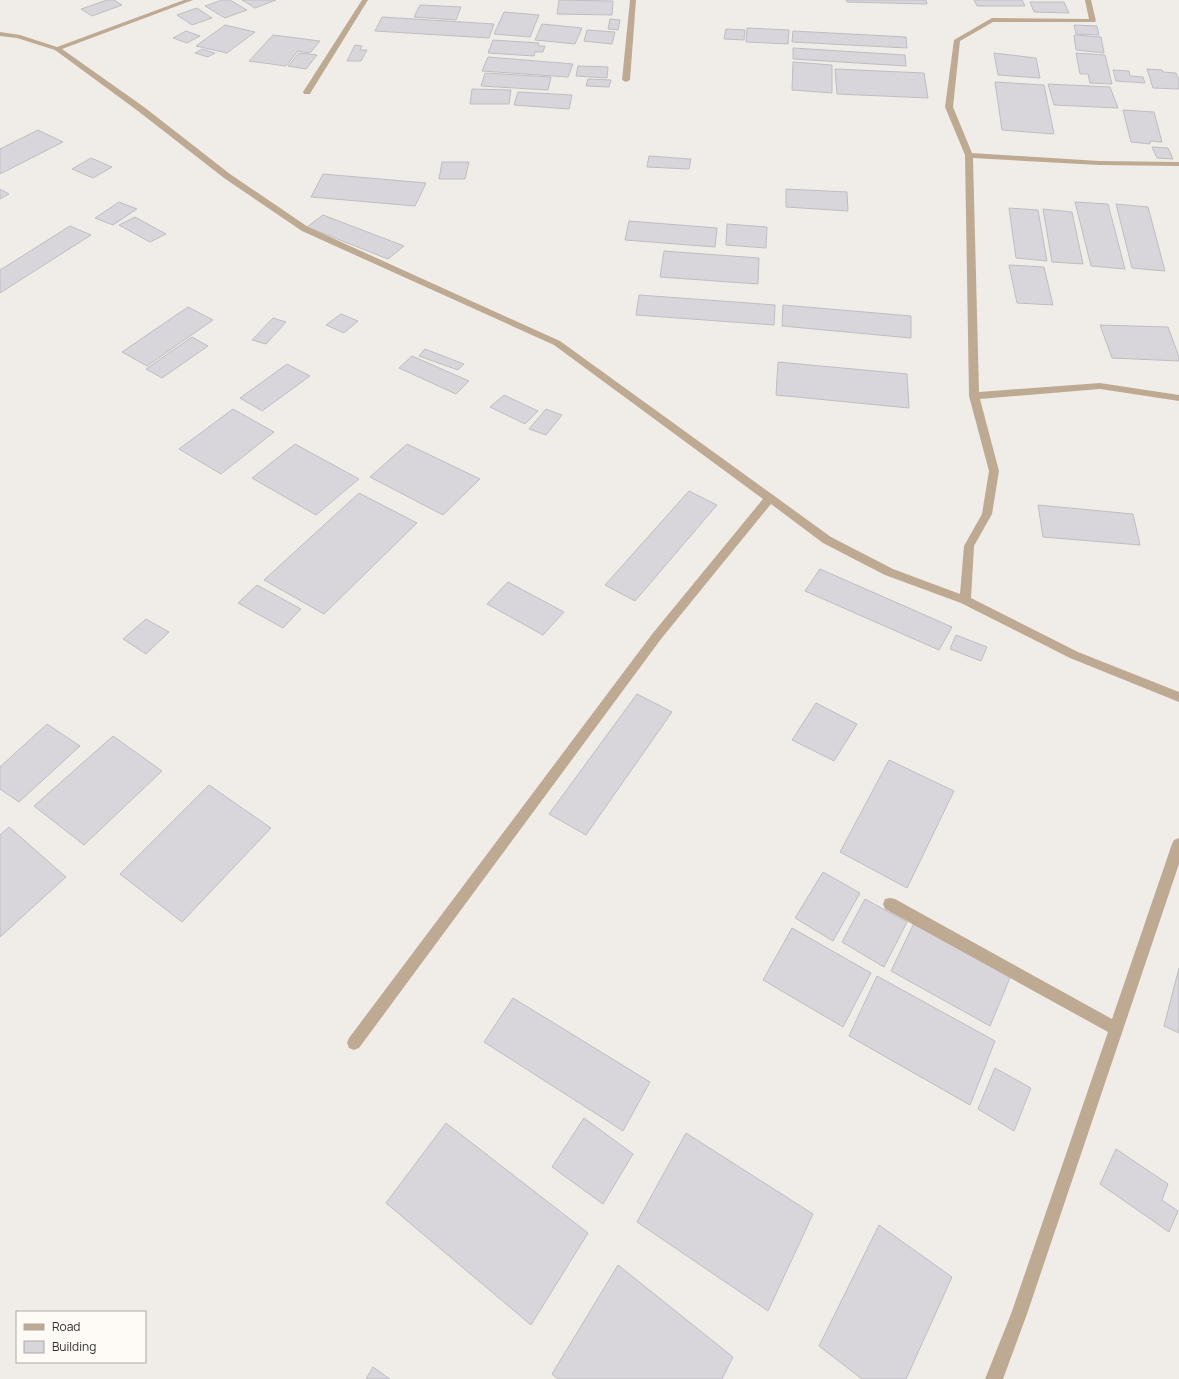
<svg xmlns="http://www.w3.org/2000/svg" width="1179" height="1379" font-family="Manrope,sans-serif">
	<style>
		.building { fill: #d8d6db; stroke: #bfbdc2 }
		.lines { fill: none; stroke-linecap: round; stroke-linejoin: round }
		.minor { fill: #beaa92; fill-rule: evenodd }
	</style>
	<rect width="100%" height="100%" fill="#f0ede8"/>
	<!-- building -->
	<g class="building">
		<polygon points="107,0 114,0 122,5 92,16 81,9"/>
		<polygon points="222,0 230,0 247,10 225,18 205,6"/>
		<polygon points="242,0 276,0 255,8"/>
		<polygon points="559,0 613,1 612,15 557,14"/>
		<polygon points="846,0 926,0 927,4 847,2"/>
		<polygon points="974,0 1022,0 1025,6 977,6"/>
		<polygon points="1030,2 1064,2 1069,13 1034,12"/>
		<polygon points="420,5 461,7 456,20 414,17"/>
		<polygon points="197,8 212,18 192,25 177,15"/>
		<polygon points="504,12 539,15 530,37 494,34"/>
		<polygon points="382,17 494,24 489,38 375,31"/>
		<polygon points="610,19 620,20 618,30 608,29"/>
		<polygon points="542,24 582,28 575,44 535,40"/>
		<polygon points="225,25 255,32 227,53 196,46"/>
		<polygon points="1074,25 1097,26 1099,35 1076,34"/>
		<polygon points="747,28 789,30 788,44 746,42"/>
		<polygon points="726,29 745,30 744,40 724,39"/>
		<polygon points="587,30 615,32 612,44 584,41"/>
		<polygon points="186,31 200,36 187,43 173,38"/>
		<polygon points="793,31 906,37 907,48 792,42"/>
		<polygon points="273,35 320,41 310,53 298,51 286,66 249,61"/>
		<polygon points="1074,35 1101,37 1104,53 1076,50"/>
		<polygon points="493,40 539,43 538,46 545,46 543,52 535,52 534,56 488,53"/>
		<polygon points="355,45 362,46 360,50 367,50 361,61 347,61"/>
		<polygon points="793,48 905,55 906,66 793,59"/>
		<polygon points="202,49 215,53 208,57 195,53"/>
		<polygon points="299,53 317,55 306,69 288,66"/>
		<polygon points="994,53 1036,58 1040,78 998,75"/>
		<polygon points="1076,53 1105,55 1112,84 1090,83 1088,74 1080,74"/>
		<polygon points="488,57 573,64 568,77 482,71"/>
		<polygon points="793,62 832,65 832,93 792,90"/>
		<polygon points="578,66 608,67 607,78 576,76"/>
		<polygon points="835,69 924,73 928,98 837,94"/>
		<polygon points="1147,69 1162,70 1163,72 1176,73 1179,80 1179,89 1153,88"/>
		<polygon points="1113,70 1129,71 1130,76 1143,77 1145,83 1116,81"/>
		<polygon points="485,73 551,77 548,90 481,86"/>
		<polygon points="588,79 611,80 609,87 586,86"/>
		<polygon points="995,82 1044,85 1054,134 1002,130"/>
		<polygon points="1048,84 1110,87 1118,108 1054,105"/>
		<polygon points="472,89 511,90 509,104 470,104"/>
		<polygon points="518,92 572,95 569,109 514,105"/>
		<polygon points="1123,110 1154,112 1162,142 1150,141 1150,144 1131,142"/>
		<polygon points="38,130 63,142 0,174 0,149"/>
		<polygon points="1152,147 1168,148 1173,159 1157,158"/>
		<polygon points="649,156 691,159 689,169 647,167"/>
		<polygon points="91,158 112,167 93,178 72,169"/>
		<polygon points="442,162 469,162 465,179 439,179"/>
		<polygon points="323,174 426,183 415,206 311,197"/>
		<polygon points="0,189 9,194 0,199"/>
		<polygon points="786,189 847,192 848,211 786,207"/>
		<polygon points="119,202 137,209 113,225 95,218"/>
		<polygon points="1075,202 1108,204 1125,269 1091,266"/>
		<polygon points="1116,204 1148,207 1165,271 1132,268"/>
		<polygon points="1009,208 1038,210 1047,261 1016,258"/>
		<polygon points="1043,209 1072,212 1083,264 1052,262"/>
		<polygon points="323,215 404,246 388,259 307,227"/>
		<polygon points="135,217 166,234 150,242 119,225"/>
		<polygon points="629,221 717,228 715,247 625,240"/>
		<polygon points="727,224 767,227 766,248 726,245"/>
		<polygon points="70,226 91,235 0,293 0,270"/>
		<polygon points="664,251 759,258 758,284 660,277"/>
		<polygon points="1009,265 1044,267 1053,305 1017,303"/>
		<polygon points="639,295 775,305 774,325 636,315"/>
		<polygon points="783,305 911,316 911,338 782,326"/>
		<polygon points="188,307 213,320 147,366 122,352"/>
		<polygon points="341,314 358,321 344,333 326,325"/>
		<polygon points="273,318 286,322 266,344 252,340"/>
		<polygon points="1100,325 1168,327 1179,357 1179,361 1112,358"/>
		<polygon points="192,337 208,346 162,378 146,369"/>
		<polygon points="425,349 464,364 458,370 419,356"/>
		<polygon points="412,356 469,381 456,394 399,368"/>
		<polygon points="778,362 907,374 909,408 776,395"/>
		<polygon points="287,364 310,376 262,411 240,398"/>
		<polygon points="504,395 538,411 525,424 490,407"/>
		<polygon points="233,409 274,432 221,474 179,449"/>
		<polygon points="546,409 562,415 546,435 529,429"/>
		<polygon points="295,444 359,479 316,515 252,478"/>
		<polygon points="407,444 480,479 443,515 370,477"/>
		<polygon points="689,491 717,505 635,601 605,585"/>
		<polygon points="359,493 417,523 324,614 264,580"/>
		<polygon points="1038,505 1133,514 1140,545 1043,537"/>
		<polygon points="820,569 952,627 939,650 805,591"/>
		<polygon points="508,582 564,612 543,635 487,604"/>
		<polygon points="257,585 301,609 283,628 238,603"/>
		<polygon points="146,619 169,632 146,654 123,639"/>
		<polygon points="956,635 987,647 981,661 950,649"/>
		<polygon points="637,694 672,712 586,835 549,814"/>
		<polygon points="816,703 857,724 834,761 792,740"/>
		<polygon points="47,724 80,746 19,802 0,789 0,767"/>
		<polygon points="113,736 162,771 84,845 34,806"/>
		<polygon points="889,760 954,791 907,888 840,852"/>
		<polygon points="209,785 271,828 182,922 120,874"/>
		<polygon points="9,827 66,877 0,937 0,835"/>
		<polygon points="823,872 860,893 833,941 795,918"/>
		<polygon points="865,899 907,922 884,967 842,942"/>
		<polygon points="915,921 1012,973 990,1026 891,971"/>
		<polygon points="792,928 871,973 843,1027 763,980"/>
		<polygon points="1179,968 1179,1033 1164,1026"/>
		<polygon points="877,976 995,1041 970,1105 849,1036"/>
		<polygon points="513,998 650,1082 623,1131 484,1042"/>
		<polygon points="995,1068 1031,1088 1014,1131 978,1109"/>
		<polygon points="584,1118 633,1154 603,1204 552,1167"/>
		<polygon points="446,1123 588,1233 531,1325 386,1203"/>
		<polygon points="686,1133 813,1214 768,1311 637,1222"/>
		<polygon points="1116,1149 1168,1184 1162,1200 1178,1211 1169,1232 1100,1184"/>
		<polygon points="879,1225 952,1277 906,1379 862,1379 819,1346"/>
		<polygon points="618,1265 733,1357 722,1379 558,1379 552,1374"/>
		<polygon points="373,1367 390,1379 366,1379"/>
	</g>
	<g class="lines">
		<!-- minor -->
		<g class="minor">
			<polygon points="184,0 193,0 62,49 144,107 230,174 308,227 560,341 831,537 893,569 960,594 964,546 982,514 989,471 969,396 965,155 945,107 954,40 992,18 1089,19 1085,0 1091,0 1096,21 1095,22 993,22 960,41 953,107 972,153 1099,161 1179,162 1179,166 1099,165 973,158 979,392 1100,383 1179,395 1179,401 1100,389 980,399 999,471 992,514 974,546 971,598 1078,652 1179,692 1179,702 1070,658 961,603 885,575 823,543 771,504 661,639 359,1048 354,1050 349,1048 347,1043 349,1038 653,633 763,499 554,345 302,231 224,178 138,111 55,50 17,38 0,36 0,32 20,35 57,47"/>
			<polygon points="362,0 368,0 311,92 310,94 304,94 303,92"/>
			<polygon points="630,0 636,0 630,80 626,82 622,80"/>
			<polygon points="1179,838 1179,864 1027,1314 1003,1379 985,1379 1011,1314 1108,1032 885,909 883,904 885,899 890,898 895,899 1112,1019 1172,844 1174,840"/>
		</g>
	</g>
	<!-- legend -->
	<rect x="16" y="1311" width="130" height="52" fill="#fefaf6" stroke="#aca9a6"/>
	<rect x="24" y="1324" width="20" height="6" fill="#beaa92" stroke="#aca9a6"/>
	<text x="52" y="1331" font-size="12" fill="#302f2d">Road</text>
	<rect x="24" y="1341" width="20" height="12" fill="#d8d6db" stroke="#aca9a6"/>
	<text x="52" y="1351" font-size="12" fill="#302f2d">Building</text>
</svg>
